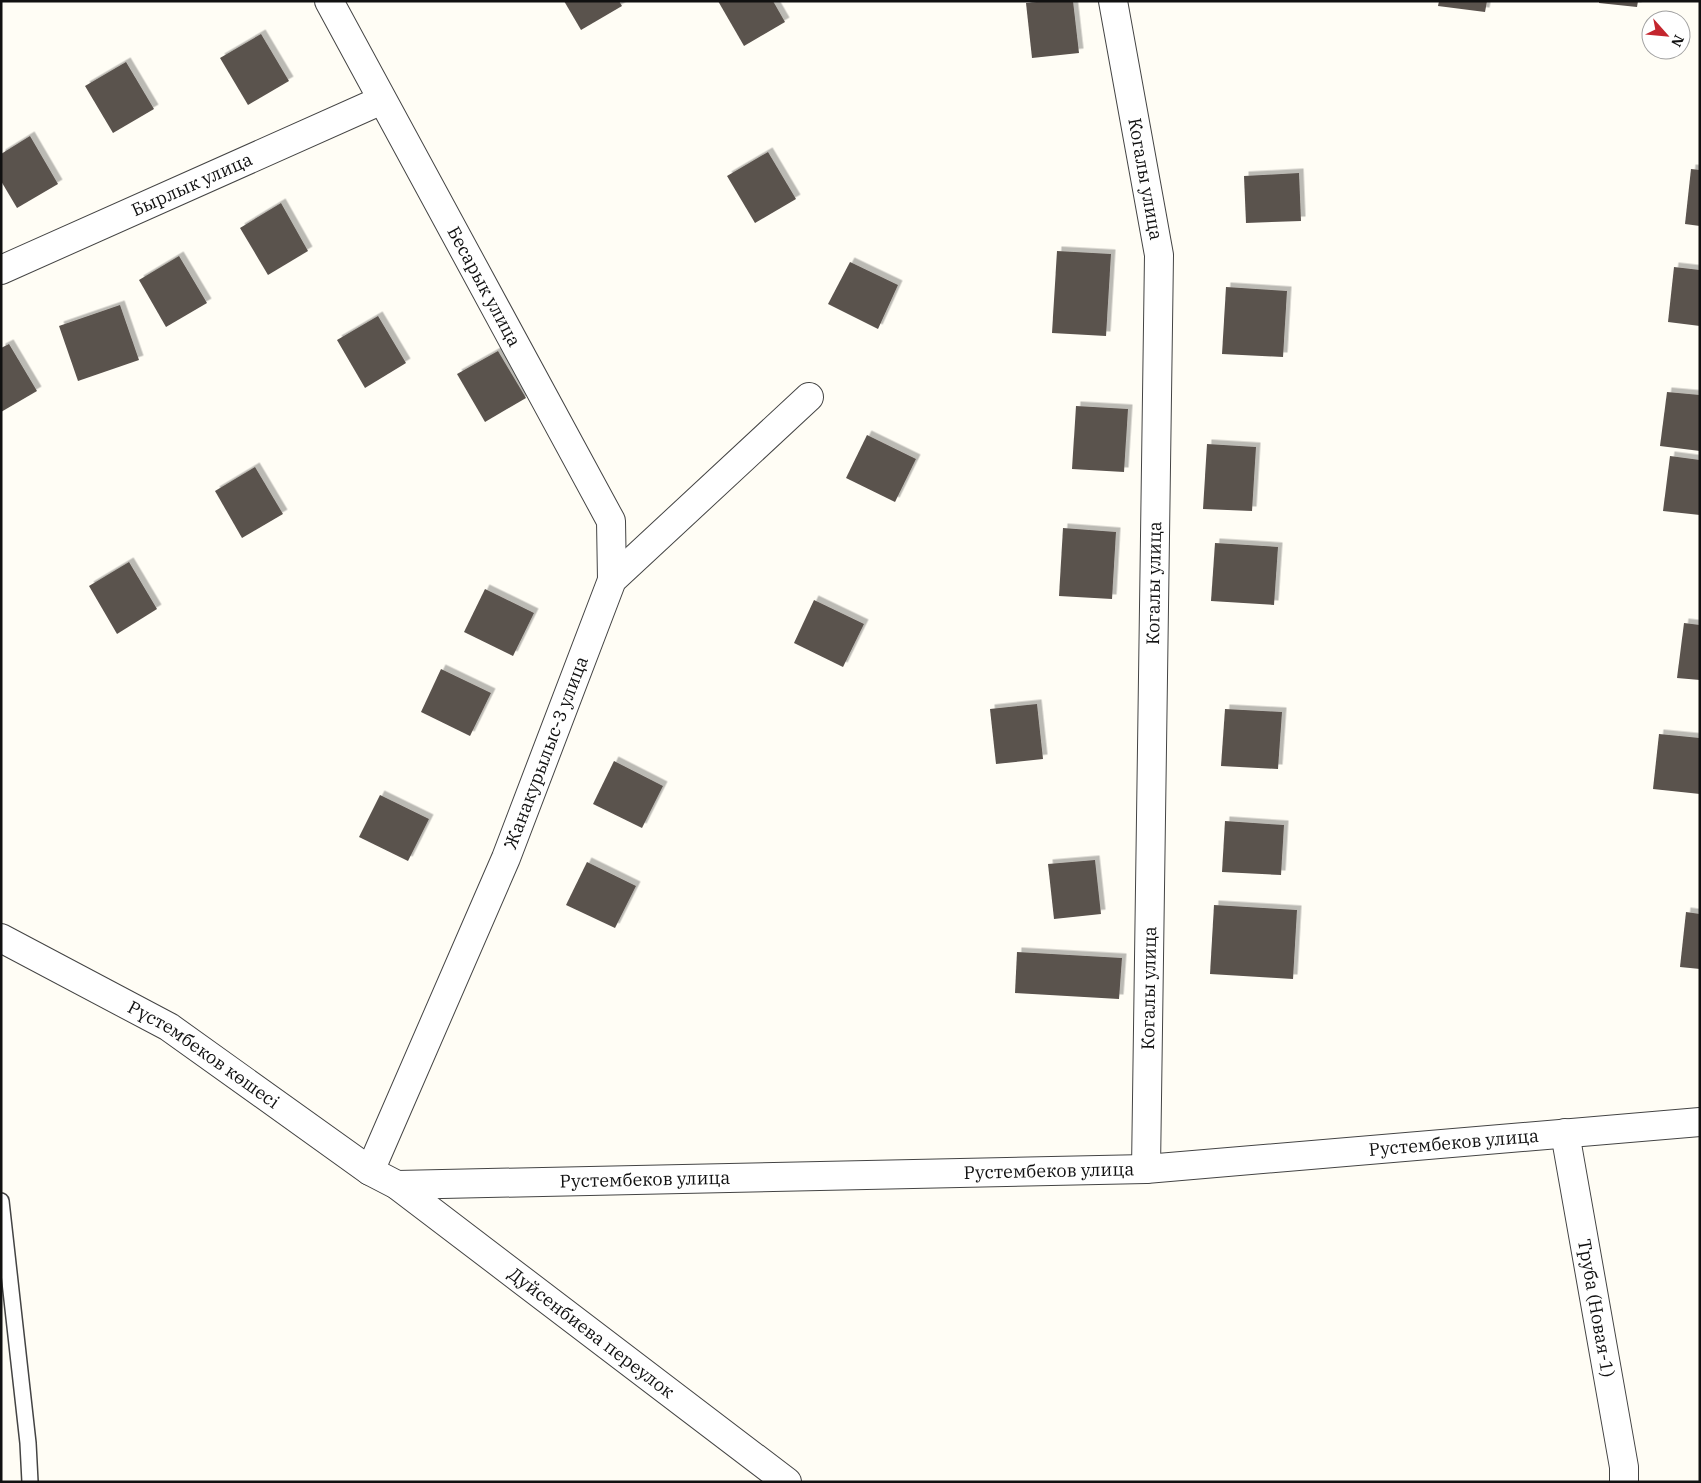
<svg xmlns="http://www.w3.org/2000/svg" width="1701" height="1483" font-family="'IBM Plex Serif',serif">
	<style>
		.building { fill: #5a524d; filter: url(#shadow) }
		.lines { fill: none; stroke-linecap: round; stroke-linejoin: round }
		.service-casing { stroke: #444; stroke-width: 18 }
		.minor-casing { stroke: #444; stroke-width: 30 }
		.service { stroke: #fff; stroke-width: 15 }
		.minor { stroke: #fff; stroke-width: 28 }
		.labels { text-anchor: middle; stroke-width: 5; stroke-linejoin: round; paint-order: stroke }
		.street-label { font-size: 18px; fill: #111; stroke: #fff }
	</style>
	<defs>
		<filter id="shadow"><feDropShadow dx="4.5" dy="-4.5" stdDeviation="0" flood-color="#0004"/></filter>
	</defs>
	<rect width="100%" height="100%" fill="#fffdf5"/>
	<!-- building -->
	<g class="building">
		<polygon points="564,1 619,1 622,6 581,30"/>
		<polygon points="718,1 773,1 785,22 744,46"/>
		<polygon points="1047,1 1073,1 1079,53 1032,58 1026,3"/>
		<polygon points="1439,1 1487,1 1485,12 1438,6"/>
		<polygon points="1599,1 1638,1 1637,7 1599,3"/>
		<polygon points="261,34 289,81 248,105 220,58"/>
		<polygon points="126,62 154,109 113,133 85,86"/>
		<polygon points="30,136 58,184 17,208 1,181 1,154"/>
		<polygon points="768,152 796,199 755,223 727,176"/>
		<polygon points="1691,169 1700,170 1700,226 1685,224"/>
		<polygon points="1299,173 1301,221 1246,223 1244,176"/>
		<polygon points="281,203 308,251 268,275 240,228"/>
		<polygon points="1057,251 1111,254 1106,336 1052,333"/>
		<polygon points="179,256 207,303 166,327 139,280"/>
		<polygon points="850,262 898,285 878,329 828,304"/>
		<polygon points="1674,267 1700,270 1700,326 1668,322"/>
		<polygon points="1226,287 1287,291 1283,357 1222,354"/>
		<polygon points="120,305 139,360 78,381 59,326"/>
		<polygon points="378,316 406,363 365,388 337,340"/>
		<polygon points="9,344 37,391 1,412 1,348"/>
		<polygon points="498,351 526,398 485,422 457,374"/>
		<polygon points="1667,392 1700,395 1700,451 1660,446"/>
		<polygon points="1076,406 1128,409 1124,472 1072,469"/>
		<polygon points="867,435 916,459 895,502 846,478"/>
		<polygon points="1207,444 1256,447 1252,511 1203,509"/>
		<polygon points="1670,456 1700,460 1700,515 1663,511"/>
		<polygon points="255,467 283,514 242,538 215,491"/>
		<polygon points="1063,528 1116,532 1112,599 1059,596"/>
		<polygon points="1215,543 1278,547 1274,605 1211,601"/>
		<polygon points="129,562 157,609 117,634 89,586"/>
		<polygon points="485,589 534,613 513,656 464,632"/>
		<polygon points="814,600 864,624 843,667 794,643"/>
		<polygon points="1684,623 1700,625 1700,680 1677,678"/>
		<polygon points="441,669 491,693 470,736 421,712"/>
		<polygon points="1037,704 1043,759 996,764 990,709"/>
		<polygon points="1225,709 1282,712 1278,769 1221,766"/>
		<polygon points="1659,734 1700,738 1700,794 1653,789"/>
		<polygon points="614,761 663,786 642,828 593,804"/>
		<polygon points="380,795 429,819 408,861 359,837"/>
		<polygon points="1225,821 1284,825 1281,875 1222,872"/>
		<polygon points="1095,860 1101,914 1054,919 1048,864"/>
		<polygon points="587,862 636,886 615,928 566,905"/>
		<polygon points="1214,905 1297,910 1293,979 1210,974"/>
		<polygon points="1686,912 1700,914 1700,969 1680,967"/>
		<polygon points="1017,952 1122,958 1119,999 1015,993"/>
	</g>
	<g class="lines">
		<defs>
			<polyline id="service" points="1,1201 28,1443 30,1482"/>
			<g id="minor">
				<path id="s1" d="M329,1l282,520 1,59"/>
				<path id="s2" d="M1113,1l46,254 -13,914"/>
				<path id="s3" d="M1,270l381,-170"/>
				<path id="s4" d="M1,938l168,89 201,144 27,14 390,297"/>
				<path id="s5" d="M1565,1133l59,334v15"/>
				<path id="s6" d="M370,1171l136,-313 106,-278 197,-183"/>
				<path id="s7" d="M397,1185l749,-16 554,-47"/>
			</g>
		</defs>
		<!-- service casing -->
		<use href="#service" class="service-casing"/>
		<!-- minor casing -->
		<use href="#minor" class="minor-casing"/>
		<!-- service -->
		<use href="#service" class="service"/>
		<!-- minor -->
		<use href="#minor" class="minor"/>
	</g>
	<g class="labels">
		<!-- street labels -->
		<g class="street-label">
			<text dy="6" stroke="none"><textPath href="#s2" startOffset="181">Когалы улица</textPath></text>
			<text dy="6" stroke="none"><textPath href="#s3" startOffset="209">Бырлык улица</textPath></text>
			<text dy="6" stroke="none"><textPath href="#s1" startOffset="325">Бесарык улица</textPath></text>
			<text transform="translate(1154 583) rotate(-89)" y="6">Когалы улица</text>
			<text dy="6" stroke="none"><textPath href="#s6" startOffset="454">Жанакурылыс-3 улица</textPath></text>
			<text transform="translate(1149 988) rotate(-89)" y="6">Когалы улица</text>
			<text dy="6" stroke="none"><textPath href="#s4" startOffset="234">Рүстембеков көшесі</textPath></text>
			<text dy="6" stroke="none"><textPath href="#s7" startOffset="1058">Рустембеков улица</textPath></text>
			<text dy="6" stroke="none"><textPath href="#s7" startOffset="652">Рустембеков улица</textPath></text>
			<text dy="6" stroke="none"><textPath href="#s7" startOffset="248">Рустембеков улица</textPath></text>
			<text dy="6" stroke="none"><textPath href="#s5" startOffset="178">Труба (Новая-1)</textPath></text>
			<text dy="6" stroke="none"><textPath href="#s4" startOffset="712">Дуйсенбиева переулок</textPath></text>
		</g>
	</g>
	<!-- border -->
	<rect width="1701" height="1483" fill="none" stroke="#111111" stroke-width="5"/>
	<!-- north arrow -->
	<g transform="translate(1666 35) rotate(117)"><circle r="24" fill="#ffffff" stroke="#a0a0a0"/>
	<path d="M0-4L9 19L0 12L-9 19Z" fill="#c4262e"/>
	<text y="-8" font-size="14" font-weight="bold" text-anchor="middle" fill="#111111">N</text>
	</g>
</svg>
